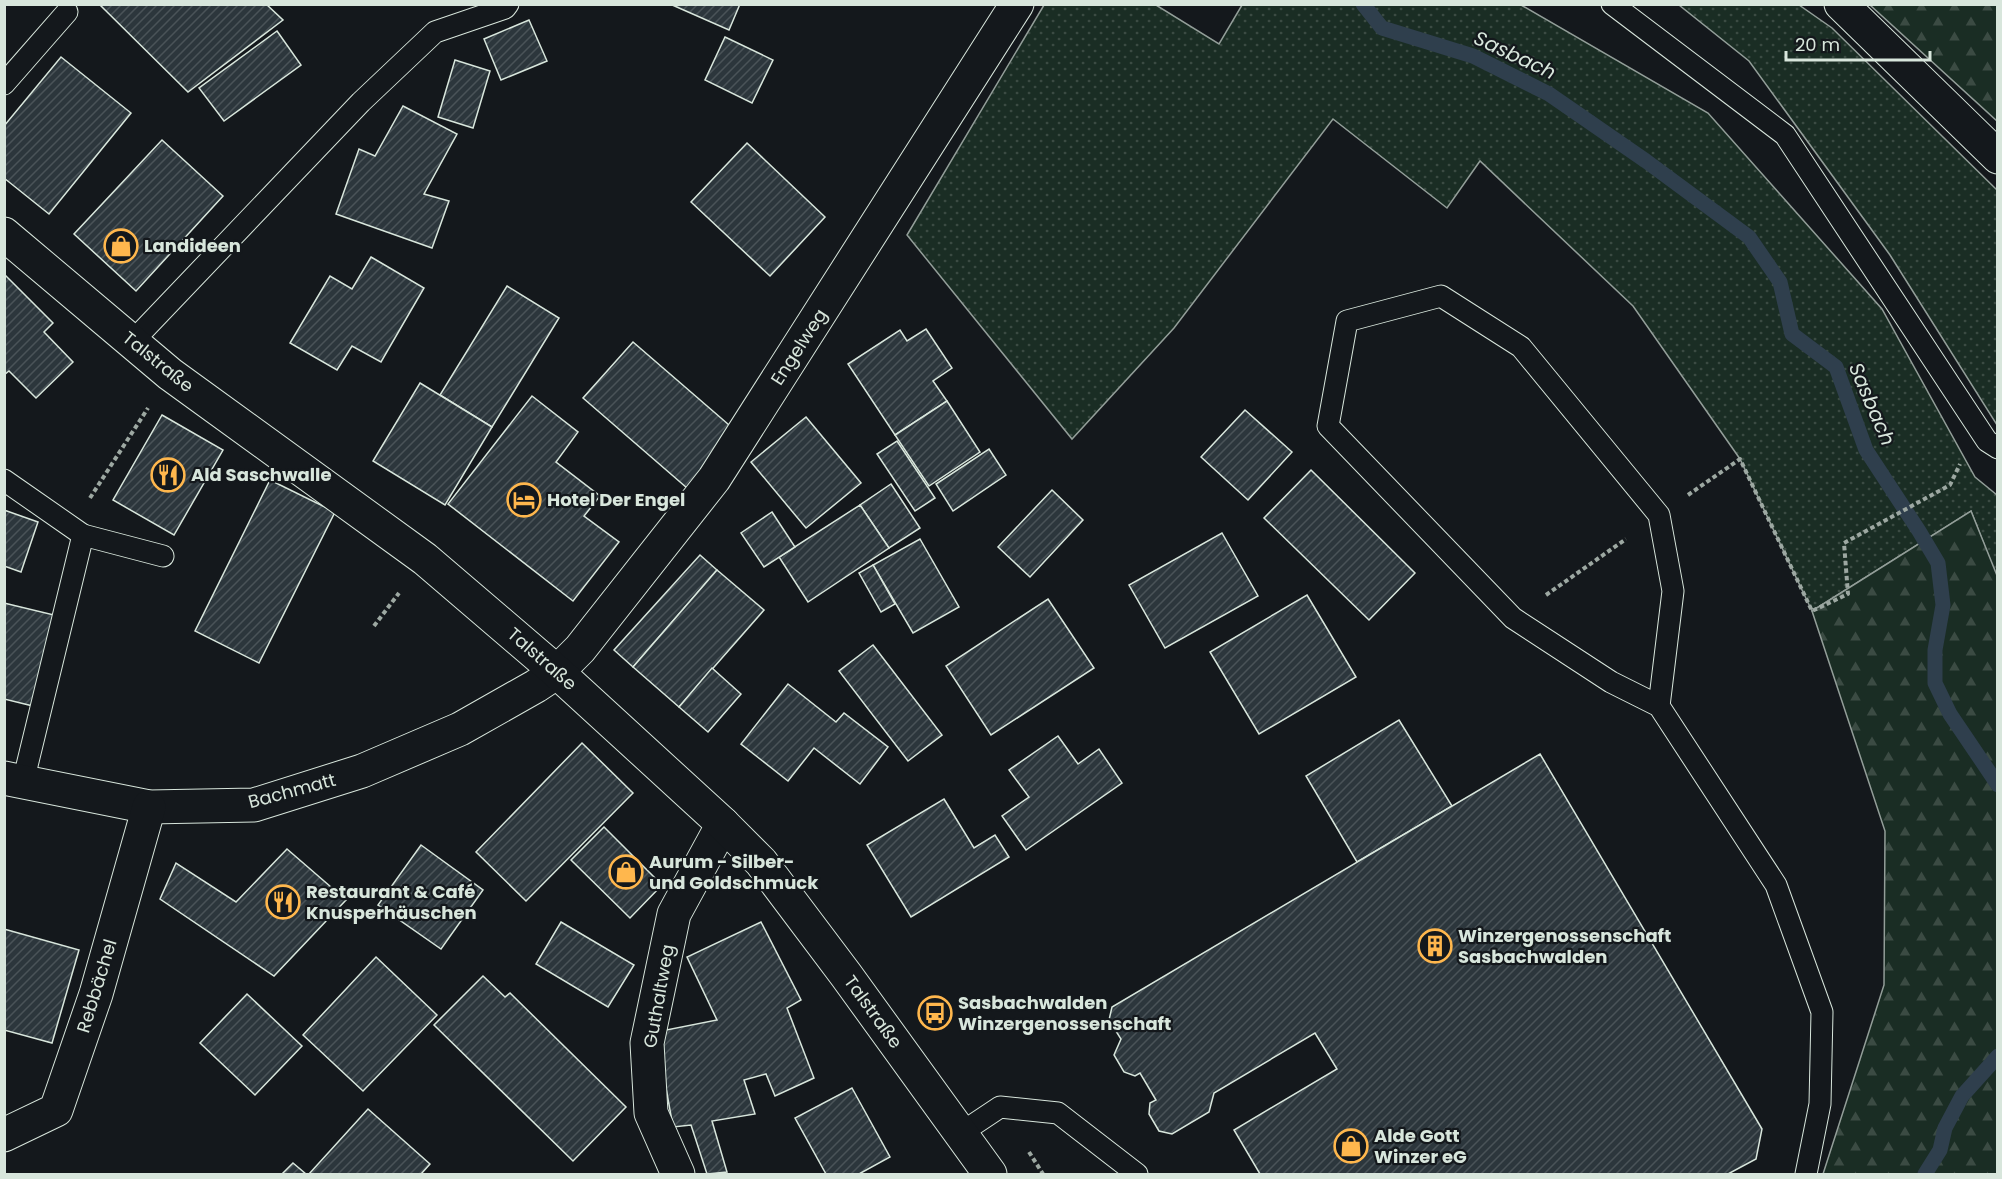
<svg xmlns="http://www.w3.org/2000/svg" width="2002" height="1179" font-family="Poppins,sans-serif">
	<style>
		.grass { fill: url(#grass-dots); stroke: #939e99; stroke-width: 1.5 }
		.forest { fill: url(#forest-firs); stroke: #939e99; stroke-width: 1.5 }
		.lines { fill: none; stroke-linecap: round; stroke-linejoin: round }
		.stream { stroke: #2f3f4d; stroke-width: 15 }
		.building { fill: url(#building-hatch); stroke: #d8e6dc; stroke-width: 1.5 }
		.lane-casing { stroke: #d8e6dc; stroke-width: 23 }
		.street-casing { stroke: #d8e6dc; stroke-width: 35 }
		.secondary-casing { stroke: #d8e6dc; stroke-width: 35 }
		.path { stroke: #9da8a2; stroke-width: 4; stroke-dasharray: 4.5 3; stroke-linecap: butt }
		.lane { stroke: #14181c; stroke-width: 21 }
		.street { stroke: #14181c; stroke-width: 33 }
		.secondary { stroke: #14181c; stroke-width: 33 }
		.labels { text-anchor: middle; stroke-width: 4.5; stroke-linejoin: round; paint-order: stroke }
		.poi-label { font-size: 18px; font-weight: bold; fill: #d8e6dc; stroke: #14181c; text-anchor: start }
		.street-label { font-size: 18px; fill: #d8e6dc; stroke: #14181c }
		.water-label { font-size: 20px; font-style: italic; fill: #d8e6dc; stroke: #14181c }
	</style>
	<defs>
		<pattern id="grass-dots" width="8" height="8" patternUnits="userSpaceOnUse" patternTransform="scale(1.5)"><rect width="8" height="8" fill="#1a2d24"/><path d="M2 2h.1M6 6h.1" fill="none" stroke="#3b4b43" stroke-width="1.8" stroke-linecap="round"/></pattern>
		<pattern id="forest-firs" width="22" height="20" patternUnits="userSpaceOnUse" patternTransform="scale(1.5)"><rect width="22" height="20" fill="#1a2d24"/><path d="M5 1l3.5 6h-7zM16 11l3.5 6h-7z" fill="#3b4b43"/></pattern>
		<pattern id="building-hatch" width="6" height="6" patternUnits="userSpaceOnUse" patternTransform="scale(1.5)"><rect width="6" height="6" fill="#2c363c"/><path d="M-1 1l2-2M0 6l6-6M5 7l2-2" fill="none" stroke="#4a5358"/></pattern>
	</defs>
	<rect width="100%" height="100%" fill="#14181c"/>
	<!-- grass -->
	<g class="grass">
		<polygon points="1044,5 1156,5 1219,44 1242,5 1521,5 1708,113 1882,309 1975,477 1997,495 1997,578 1971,511 1812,611 1740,459 1633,306 1480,161 1447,208 1333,119 1174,328 1072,439 907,235"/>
		<polygon points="1679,5 1799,5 1832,28 1997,190 1997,425 1890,255 1749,61"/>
	</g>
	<!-- forest -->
	<g class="forest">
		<polygon points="1870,5 1997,5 1997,121"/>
		<polygon points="1971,511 1998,578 1997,1174 1823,1174 1884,985 1885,831 1812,611"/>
	</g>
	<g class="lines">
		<!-- stream -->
		<g class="stream">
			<polyline points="1363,4 1382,28 1473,56 1549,94 1646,161 1749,237 1780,282 1792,334 1836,367 1866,450 1919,531 1938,563 1943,605 1935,650 1935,683 1950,714 1998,785"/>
			<polyline points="1925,1174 1940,1150 1945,1128 1962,1096 1998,1056"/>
		</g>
	</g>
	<!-- building -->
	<g class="building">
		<polygon points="99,4 266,4 283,20 188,92"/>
		<polygon points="670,4 740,4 729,30"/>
		<polygon points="529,20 547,61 501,80 484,39"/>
		<polygon points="277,31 301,65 224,121 199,88"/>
		<polygon points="725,37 773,60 752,103 705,80"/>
		<polygon points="61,57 131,113 49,214 4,178 4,126"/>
		<polygon points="455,60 490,71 473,128 438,117"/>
		<polygon points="403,106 457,134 424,194 449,201 432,248 336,214 359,149 375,156"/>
		<polygon points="162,140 223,196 136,291 74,234"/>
		<polygon points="747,143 825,217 770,276 691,202"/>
		<polygon points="371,257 424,288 381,362 352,346 337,370 290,343 330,276 352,289"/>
		<polygon points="6,276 53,323 44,332 73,362 36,398 9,371 4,375 4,277"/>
		<polygon points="507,286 559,318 492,427 440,395"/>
		<polygon points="926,329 952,368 933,381 947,401 895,435 848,364 900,330 907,341"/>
		<polygon points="633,342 736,431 687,488 583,398"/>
		<polygon points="420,383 492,427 445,505 373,461"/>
		<polygon points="532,396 578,432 556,462 600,496 584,516 619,542 573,601 448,504"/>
		<polygon points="947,401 980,452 929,486 895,435"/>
		<polygon points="1245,410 1292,452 1248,500 1201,457"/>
		<polygon points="162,415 223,450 174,535 113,500"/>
		<polygon points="806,417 861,483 806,528 751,462"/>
		<polygon points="897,441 935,498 915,511 877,454"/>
		<polygon points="989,449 1006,475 953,511 936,484"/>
		<polygon points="1311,470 1415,573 1369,620 1264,518"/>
		<polygon points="270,480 335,512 259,663 195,631"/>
		<polygon points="891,484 920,528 889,548 860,505"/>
		<polygon points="1052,490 1083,520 1030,577 998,547"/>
		<polygon points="860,505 889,548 808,602 779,557"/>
		<polygon points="4,510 38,522 21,572 4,566"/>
		<polygon points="772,512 795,547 764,567 741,533"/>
		<polygon points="1222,533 1258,596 1165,648 1129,585"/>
		<polygon points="920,539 959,607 913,633 873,565"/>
		<polygon points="700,555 717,570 633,667 614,650"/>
		<polygon points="873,565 895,604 881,612 859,573"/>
		<polygon points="717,570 764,610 679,707 633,667"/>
		<polygon points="1307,595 1356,677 1259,734 1210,652"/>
		<polygon points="1048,599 1094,668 991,735 946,666"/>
		<polygon points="4,603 54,615 33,706 4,699"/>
		<polygon points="873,645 942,735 908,761 839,671"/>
		<polygon points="712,668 741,694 708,732 679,707"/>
		<polygon points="788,684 836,722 844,713 888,747 860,784 814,748 788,781 741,744"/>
		<polygon points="1399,720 1452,806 1357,862 1306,776"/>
		<polygon points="1058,736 1078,764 1099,749 1122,783 1026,850 1002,816 1029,797 1009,770"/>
		<polygon points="582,743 633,793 526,901 476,852"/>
		<polygon points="1540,754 1762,1129 1756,1159 1728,1174 1260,1174 1234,1130 1337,1069 1315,1033 1214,1093 1209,1112 1172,1134 1159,1131 1149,1114 1150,1103 1156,1100 1140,1073 1135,1076 1124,1072 1114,1055 1121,1039 1109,1020 1112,1007"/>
		<polygon points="944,799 974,848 995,835 1009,857 911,917 867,845"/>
		<polygon points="604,827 662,885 630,918 571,860"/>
		<polygon points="421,845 483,890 441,949 378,905"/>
		<polygon points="287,849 346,900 274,976 160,899 176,863 236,902"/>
		<polygon points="561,922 634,965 608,1007 536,964"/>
		<polygon points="761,922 801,1000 787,1008 814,1078 775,1096 766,1074 744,1080 755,1114 712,1121 727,1172 707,1174 691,1125 673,1127 656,1032 717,1020 687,957"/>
		<polygon points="4,929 79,950 52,1043 4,1030"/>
		<polygon points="376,957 437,1015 363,1091 303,1035"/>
		<polygon points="483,976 505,997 510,993 626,1107 573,1161 434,1025"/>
		<polygon points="247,994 302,1046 255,1095 200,1043"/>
		<polygon points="852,1088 890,1157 859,1174 826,1174 795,1118"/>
		<polygon points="368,1109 430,1164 421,1174 309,1174"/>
		<polygon points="293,1163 306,1174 282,1174"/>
	</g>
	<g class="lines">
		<defs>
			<g id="lane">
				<polyline points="1612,4 1785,135 1987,441 1998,448"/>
				<polyline points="4,84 67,12"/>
				<polyline points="132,342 361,102 435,32 505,8 508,4"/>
				<polyline points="4,480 83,535"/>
				<polyline points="1659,706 1673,591 1659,515 1521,347 1441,296 1347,321 1328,426 1513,618 1611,682 1659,706 1776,885 1822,1012 1820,1104 1806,1174"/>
				<polyline points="23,782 83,535 163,556"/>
				<polyline points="961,1133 1000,1107 1058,1113 1137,1174"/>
			</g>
			<g id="street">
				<polyline points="1841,4 1998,157"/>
				<polyline points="4,778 149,807 254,805 362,771 460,729 536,686 557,672 580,649 714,479 1017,4"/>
				<polyline points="4,1135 56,1110 96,994 149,807"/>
				<polyline points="678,1174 651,1113 647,1043 674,914 723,824"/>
			</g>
			<polyline id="secondary" points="4,234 170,374 425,559 557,672 723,824 761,862 846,975 990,1174"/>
		</defs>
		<!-- lane casing -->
		<use href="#lane" class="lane-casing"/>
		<!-- street casing -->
		<use href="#street" class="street-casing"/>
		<!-- secondary casing -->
		<use href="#secondary" class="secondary-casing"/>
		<!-- path -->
		<g class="path">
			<polyline points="1688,495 1740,459 1812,611 1848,594 1844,543 1950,485 1960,464"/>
			<polyline points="90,498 148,408"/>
			<polyline points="1546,595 1626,539"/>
			<polyline points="374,626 399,593"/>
			<polyline points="1029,1152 1043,1174"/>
		</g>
		<!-- lane -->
		<use href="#lane" class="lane"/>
		<!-- street -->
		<use href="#street" class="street"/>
		<!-- secondary -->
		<use href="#secondary" class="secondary"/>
	</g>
	<!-- icons -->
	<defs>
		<symbol id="shop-ring" viewBox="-11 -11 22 22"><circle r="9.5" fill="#14181c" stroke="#ffb74d" stroke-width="1.5"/><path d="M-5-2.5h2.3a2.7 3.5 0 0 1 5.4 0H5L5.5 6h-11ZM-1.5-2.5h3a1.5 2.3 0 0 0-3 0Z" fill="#ffb74d"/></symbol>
		<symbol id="restaurant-ring" viewBox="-11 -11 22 22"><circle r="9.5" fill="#14181c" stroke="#ffb74d" stroke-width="1.5"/><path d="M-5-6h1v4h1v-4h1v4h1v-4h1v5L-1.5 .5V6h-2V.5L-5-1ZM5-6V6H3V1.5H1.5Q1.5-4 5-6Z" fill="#ffb74d"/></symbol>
		<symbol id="hotel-ring" viewBox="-11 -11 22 22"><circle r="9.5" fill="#14181c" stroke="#ffb74d" stroke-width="1.5"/><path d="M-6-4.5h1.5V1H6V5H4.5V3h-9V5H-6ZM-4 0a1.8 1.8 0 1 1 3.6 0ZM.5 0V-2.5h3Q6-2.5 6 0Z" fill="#ffb74d"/></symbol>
		<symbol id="building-ring" viewBox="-11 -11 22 22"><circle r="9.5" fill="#14181c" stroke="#ffb74d" stroke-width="1.5"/><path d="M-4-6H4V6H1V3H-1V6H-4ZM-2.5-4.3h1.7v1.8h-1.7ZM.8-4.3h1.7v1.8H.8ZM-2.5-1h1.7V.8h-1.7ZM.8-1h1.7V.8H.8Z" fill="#ffb74d"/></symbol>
		<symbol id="bus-ring" viewBox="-11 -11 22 22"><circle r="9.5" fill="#14181c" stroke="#ffb74d" stroke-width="1.5"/><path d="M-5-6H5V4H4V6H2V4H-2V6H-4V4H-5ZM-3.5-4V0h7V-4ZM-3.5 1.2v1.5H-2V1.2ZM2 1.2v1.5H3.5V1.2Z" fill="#ffb74d"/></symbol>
	</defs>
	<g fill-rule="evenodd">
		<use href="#shop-ring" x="102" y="227" width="38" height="38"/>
		<use href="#restaurant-ring" x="149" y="456" width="38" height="38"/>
		<use href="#hotel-ring" x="505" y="481" width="38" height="38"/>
		<use href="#shop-ring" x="607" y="853" width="38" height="38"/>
		<use href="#restaurant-ring" x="264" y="883" width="38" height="38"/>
		<use href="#building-ring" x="1416" y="927" width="38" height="38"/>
		<use href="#bus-ring" x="916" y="994" width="38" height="38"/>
		<use href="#shop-ring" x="1332" y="1127" width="38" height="38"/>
	</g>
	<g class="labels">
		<!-- poi labels -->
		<g class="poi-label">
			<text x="144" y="252">Landideen</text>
			<text x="191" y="481">Ald Saschwalle</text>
			<text x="547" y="506">Hotel Der Engel</text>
			<text x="649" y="868">Aurum - Silber-<tspan x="649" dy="21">und Goldschmuck</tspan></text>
			<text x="306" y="898">Restaurant &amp; Café<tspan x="306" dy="21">Knusperhäuschen</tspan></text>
			<text x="1458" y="942">Winzergenossenschaft<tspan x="1458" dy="21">Sasbachwalden</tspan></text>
			<text x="958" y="1009">Sasbachwalden<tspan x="958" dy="21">Winzergenossenschaft</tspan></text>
			<text x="1374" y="1142">Alde Gott<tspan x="1374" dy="21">Winzer eG</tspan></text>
		</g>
		<!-- street labels -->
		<g class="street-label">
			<text transform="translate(799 347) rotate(-57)" y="6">Engelweg</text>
			<text transform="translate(158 362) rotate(39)" y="6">Talstraße</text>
			<text transform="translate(542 659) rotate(41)" y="6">Talstraße</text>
			<text transform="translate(292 791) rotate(-15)" y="6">Bachmatt</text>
			<text transform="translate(97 986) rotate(-73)" y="6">Rebbächel</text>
			<text transform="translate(659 996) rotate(-80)" y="6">Guthaltweg</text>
			<text transform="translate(873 1012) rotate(54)" y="6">Talstraße</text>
		</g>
		<!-- water labels -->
		<g class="water-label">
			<text transform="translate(1515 55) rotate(25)" y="7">Sasbach</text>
			<text transform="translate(1872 404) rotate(67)" y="7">Sasbach</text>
		</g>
	</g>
	<!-- border -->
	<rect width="2002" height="1179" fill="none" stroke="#d8e6dc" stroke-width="12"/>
	<!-- scale -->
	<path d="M1786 51v9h144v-9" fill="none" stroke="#d8e6dc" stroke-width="3"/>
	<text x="1795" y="51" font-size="18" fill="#d8e6dc" stroke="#14181c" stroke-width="4.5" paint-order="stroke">20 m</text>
</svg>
